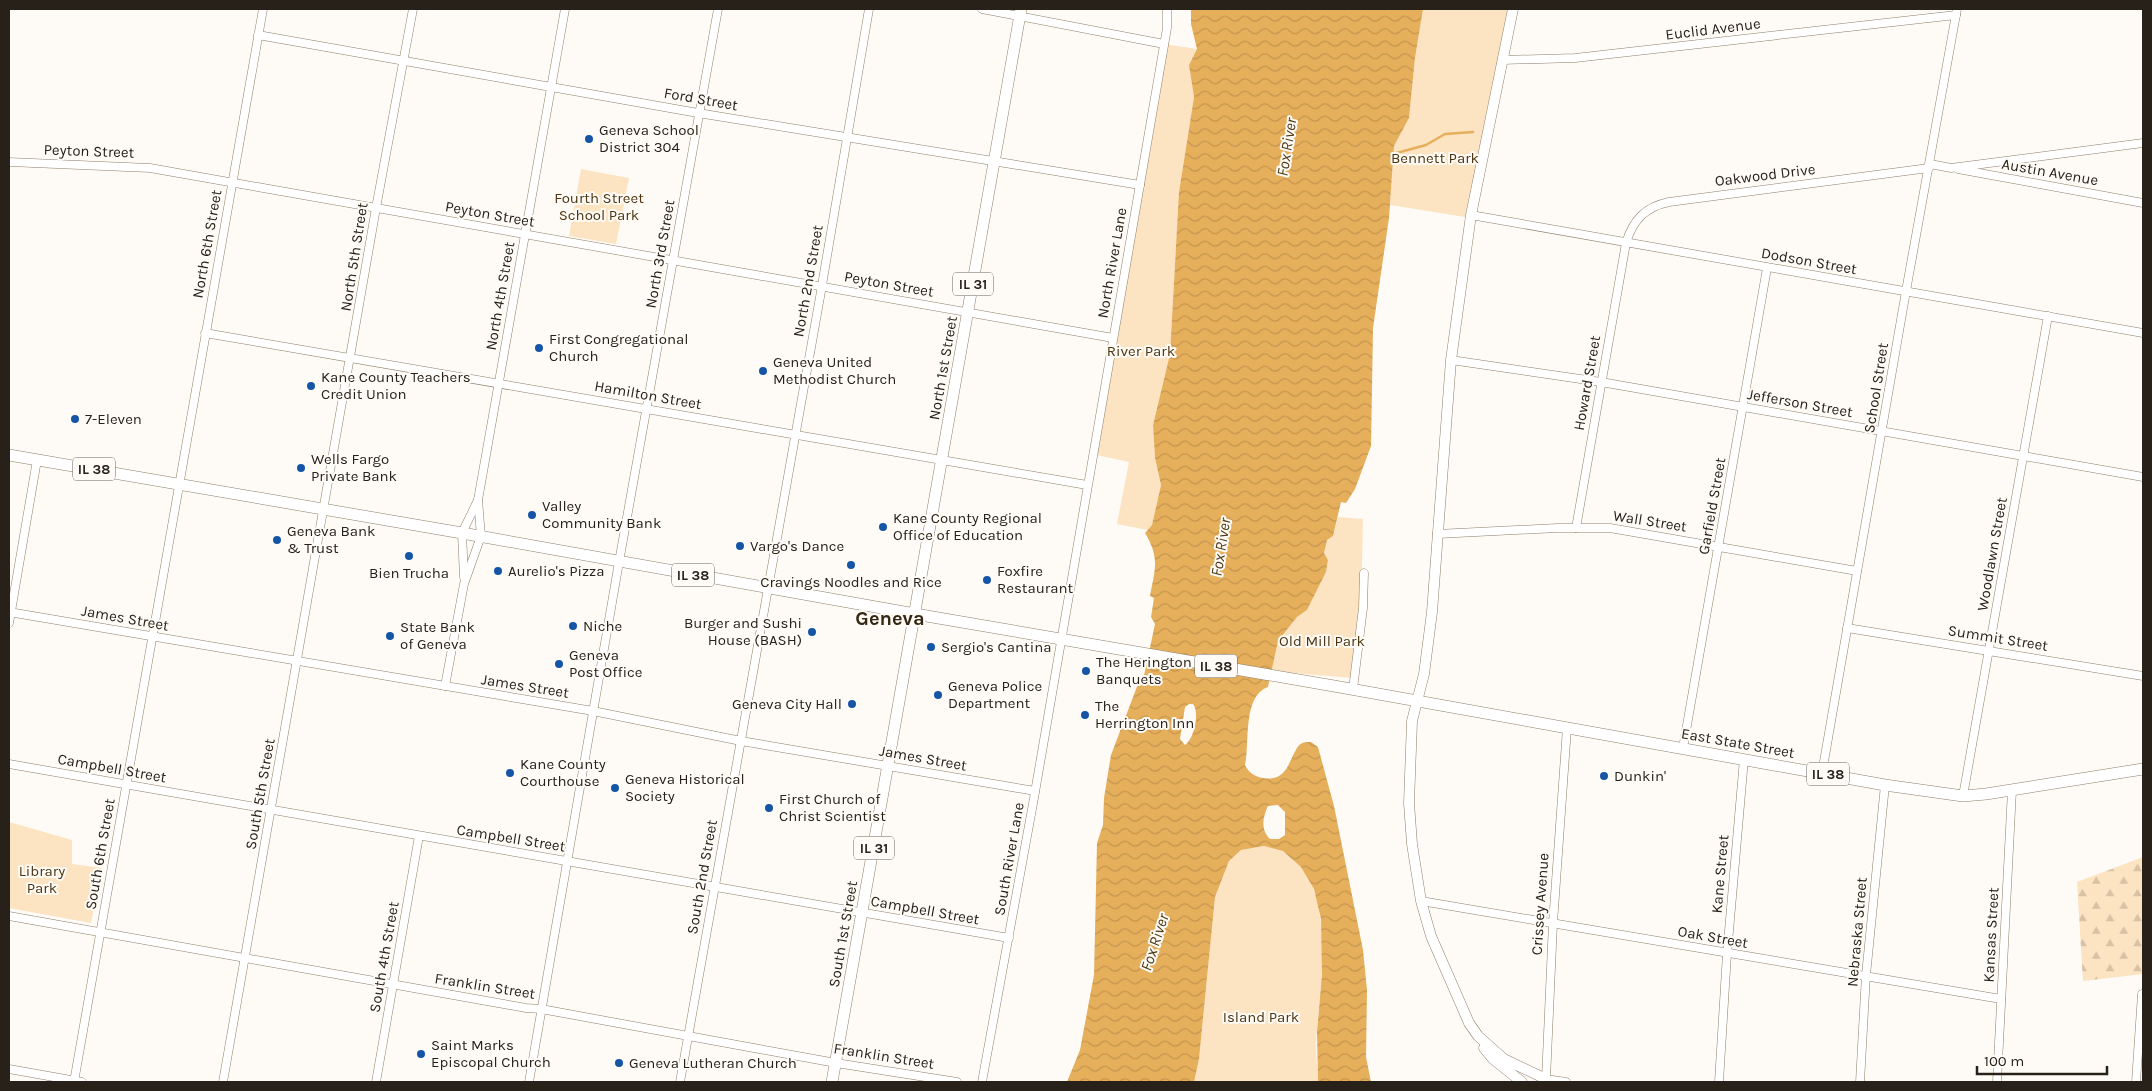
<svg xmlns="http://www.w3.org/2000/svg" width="2152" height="1091" font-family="Karla,sans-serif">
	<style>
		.green { fill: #fce3c1 }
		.forest { fill: url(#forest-firs) }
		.water { fill: url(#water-waves); fill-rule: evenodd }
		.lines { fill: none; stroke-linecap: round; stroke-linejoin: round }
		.stream { stroke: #e6af5c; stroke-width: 2.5 }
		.minor-casing { stroke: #8e7e69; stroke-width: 9 }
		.secondary-casing { stroke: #8e7e69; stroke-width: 11 }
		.primary-casing { stroke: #8e7e69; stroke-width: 12 }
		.minor { stroke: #fff; stroke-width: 8 }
		.secondary { stroke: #fff; stroke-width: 10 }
		.primary { stroke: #fff; stroke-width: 11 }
		.poi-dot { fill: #1555a5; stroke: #fefbf6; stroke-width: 2 }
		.labels { text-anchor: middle; stroke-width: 4; stroke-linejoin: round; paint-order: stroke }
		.shield { fill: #fefbf6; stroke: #68625b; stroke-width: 1 }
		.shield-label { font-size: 14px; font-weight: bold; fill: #282119 }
		.street-label { font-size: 15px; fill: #282119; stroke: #fefbf6 }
		.poi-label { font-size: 15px; fill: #282119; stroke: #fefbf6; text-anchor: start }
		.park-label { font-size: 15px; fill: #4b3410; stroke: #fefbf6 }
		.water-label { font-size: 16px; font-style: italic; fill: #4f3915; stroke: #fefbf6 }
		.district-label { font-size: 20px; font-weight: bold; fill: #342714; stroke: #fefbf6 }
	</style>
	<defs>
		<pattern id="forest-firs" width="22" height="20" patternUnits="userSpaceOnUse" patternTransform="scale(1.25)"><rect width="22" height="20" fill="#fce3c1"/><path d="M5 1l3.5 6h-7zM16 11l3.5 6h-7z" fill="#d8c2a5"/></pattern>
		<pattern id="water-waves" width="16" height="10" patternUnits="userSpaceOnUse" patternTransform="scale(1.25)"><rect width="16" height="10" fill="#e6af5c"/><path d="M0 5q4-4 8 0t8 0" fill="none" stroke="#c5964f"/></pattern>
	</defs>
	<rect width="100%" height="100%" fill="#fefbf6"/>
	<!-- green -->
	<g class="green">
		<polygon points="1423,9 1509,9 1465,217 1390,205 1394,146 1409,118 1415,58"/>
		<polygon points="1164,44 1197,49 1189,65 1194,97 1179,192 1170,354 1153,425 1155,458 1161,485 1152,525 1148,530 1117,524 1129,462 1092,454"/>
		<polygon points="581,169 629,178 616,244 569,236"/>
		<polygon points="1338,517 1363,519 1361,607 1352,678 1271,671 1278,641 1297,617 1307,610 1326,572 1328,560 1324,553 1325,546 1327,540 1333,536"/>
		<polygon points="9,822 72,840 72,864 102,868 91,923 9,908"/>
		<path d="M1264,846c6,1 13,2 19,5 54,29 38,128 34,178 -2,17 0,36 1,53h-124l5,-23 16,-162 14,-36 12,-11z"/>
	</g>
	<!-- forest -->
	<polygon class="forest" points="2143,857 2143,974 2083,981 2077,882"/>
	<!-- water -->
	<path class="water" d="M1191,9h232l-8,49 -6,60 -15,28 -5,72 -16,110 -2,118 -16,43 -9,14 -5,-1 -8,34 -6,4 -3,13 4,7 -2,12 -19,38 -10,7 -19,24 -10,46c-26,9 -18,57 -23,78 3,7 10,12 18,13 24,4 25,-16 34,-30 4,-6 8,-6 14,-6l7,5 16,59 29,144 4,40 -1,67 5,25h-53l-1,-50 5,-58 -1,-55 -7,-30 -13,-22 -18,-16 -19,-5 -23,4 -12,11 -14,36 -16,162 -5,23h-127l13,-32 14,-75 3,-132 6,-18 1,-27 7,-43 27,-71 4,1 13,-61 -4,-7 3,-19 -4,-2c5,-27 10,-38 -5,-63l7,-8 9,-40 -6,-27 -2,-33 17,-71 9,-162 15,-95 -5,-32 8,-16 -6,-25zM1189,704h4c7,9 1,35 -8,41l-5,-6 5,-32zM1278,805l7,7v23l-6,4h-9c-10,-10 -7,-22 -2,-33z"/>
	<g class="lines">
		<!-- stream -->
		<polyline class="stream" points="1393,154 1426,145 1445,134 1473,132"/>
		<defs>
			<g id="minor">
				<polyline points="982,9 1164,44"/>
				<polyline points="258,35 698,113 1140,185"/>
				<polyline points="1502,60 1575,58 1956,15"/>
				<polyline points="9,162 150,168 1113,338"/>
				<polyline points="1930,164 1951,168 2143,143"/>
				<polyline points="1958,169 2143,203"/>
				<polyline points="1471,215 2143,333"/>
				<polyline points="205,333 1087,485"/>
				<polyline points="1451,360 1601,382 2143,477"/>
				<path d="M1576,528l50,-285c7,-23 19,-36 43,-41l260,-34"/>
				<polyline points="1437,534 1557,528 1610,528 1857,571"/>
				<polyline points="464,577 462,533 478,500"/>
				<polyline points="9,612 593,711 741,741 1035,791"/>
				<polyline points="9,623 37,460"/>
				<polyline points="1847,628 2143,676"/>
				<polyline points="445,686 464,584 481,536 478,500 565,9"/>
				<polyline points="1353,689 1363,608 1364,573"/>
				<polyline points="1683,748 1767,268"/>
				<polyline points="9,764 1009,938"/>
				<polyline points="1822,773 1906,291 1957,9"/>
				<polyline points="1963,796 2048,316"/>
				<polyline points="1421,901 2001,999"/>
				<polyline points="9,916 526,1008 541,1009 836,1063 957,1082"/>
				<polyline points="9,1069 82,1082"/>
				<polyline points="74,1082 263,9"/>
				<polyline points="223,1082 376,208 413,9"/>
				<polyline points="376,1082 419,836"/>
				<polyline points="529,1082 619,562 718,9"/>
				<polyline points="680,1082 820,297 869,9"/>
				<polyline points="982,1082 1034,798 1167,28 1167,9"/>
				<polyline points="1566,1082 1546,1079 1553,923 1567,728"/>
				<polyline points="1719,1082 1727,954 1744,759"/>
				<polyline points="1860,1082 1866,975 1885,785"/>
				<polyline points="1997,1082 2012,790"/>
				<polyline points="2136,1082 2142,994"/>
			</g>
			<g id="secondary">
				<polyline points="1513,9 1471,215 1451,360 1432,612 1424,674 1412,721 1409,803 1412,844 1421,901 1431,936 1469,1023 1478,1036 1504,1059 1546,1079 1545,1082"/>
				<polyline points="1484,1048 1493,1059 1522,1082"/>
			</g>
			<g id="primary">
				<polyline points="9,455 462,533 915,614 1334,686 1885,785 1963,796 1986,794 2143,769"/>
				<polyline points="832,1082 1021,9"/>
			</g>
		</defs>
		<!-- minor casing -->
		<use href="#minor" class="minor-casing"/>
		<!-- secondary casing -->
		<use href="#secondary" class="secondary-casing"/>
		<!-- primary casing -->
		<use href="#primary" class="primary-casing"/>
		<!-- minor -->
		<use href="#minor" class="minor"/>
		<!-- secondary -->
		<use href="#secondary" class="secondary"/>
		<!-- primary -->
		<use href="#primary" class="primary"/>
	</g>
	<!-- markers -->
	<g class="poi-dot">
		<circle cx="589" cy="139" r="5"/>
		<circle cx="539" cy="348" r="5"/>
		<circle cx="763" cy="371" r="5"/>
		<circle cx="311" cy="386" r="5"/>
		<circle cx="75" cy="419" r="5"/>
		<circle cx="301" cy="468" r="5"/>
		<circle cx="532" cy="515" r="5"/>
		<circle cx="883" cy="527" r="5"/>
		<circle cx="277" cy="540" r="5"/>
		<circle cx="740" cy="546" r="5"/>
		<circle cx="409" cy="556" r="5"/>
		<circle cx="851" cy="565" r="5"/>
		<circle cx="498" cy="571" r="5"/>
		<circle cx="987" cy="580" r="5"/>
		<circle cx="573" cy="626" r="5"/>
		<circle cx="812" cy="632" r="5"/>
		<circle cx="390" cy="636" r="5"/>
		<circle cx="931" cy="647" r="5"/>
		<circle cx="559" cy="664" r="5"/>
		<circle cx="1086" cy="671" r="5"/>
		<circle cx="938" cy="695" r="5"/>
		<circle cx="852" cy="704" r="5"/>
		<circle cx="1085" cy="715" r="5"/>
		<circle cx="510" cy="773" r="5"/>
		<circle cx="1604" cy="776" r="5"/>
		<circle cx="615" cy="788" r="5"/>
		<circle cx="769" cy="808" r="5"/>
		<circle cx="421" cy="1054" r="5"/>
		<circle cx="619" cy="1063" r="5"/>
	</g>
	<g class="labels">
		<!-- shield labels -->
		<g class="shield">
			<rect x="953" y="272.5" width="40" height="23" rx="4"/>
			<rect x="73" y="457.5" width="42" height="23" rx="4"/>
			<rect x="672" y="563.5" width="42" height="23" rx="4"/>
			<rect x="1195" y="654.5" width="42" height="23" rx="4"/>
			<rect x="1807" y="762.5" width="42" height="23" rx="4"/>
			<rect x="854" y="836.5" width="40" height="23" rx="4"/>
		</g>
		<g class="shield-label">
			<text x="973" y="289">IL 31</text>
			<text x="94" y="474">IL 38</text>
			<text x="693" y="580">IL 38</text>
			<text x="1216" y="671">IL 38</text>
			<text x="1828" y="779">IL 38</text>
			<text x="874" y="853">IL 31</text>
		</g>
		<!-- street labels -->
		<g class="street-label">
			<text transform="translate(1713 29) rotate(-7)" y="5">Euclid Avenue</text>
			<text transform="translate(701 99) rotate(10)" y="5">Ford Street</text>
			<text transform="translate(89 151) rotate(2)" y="5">Peyton Street</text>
			<text transform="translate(2050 172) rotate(10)" y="5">Austin Avenue</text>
			<text transform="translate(1765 175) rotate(-7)" y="5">Oakwood Drive</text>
			<text transform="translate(490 214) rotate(10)" y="5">Peyton Street</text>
			<text transform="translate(207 244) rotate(-80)" y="5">North 6th Street</text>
			<text transform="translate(660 254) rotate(-80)" y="5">North 3rd Street</text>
			<text transform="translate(354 257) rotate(-81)" y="5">North 5th Street</text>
			<text transform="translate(1809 261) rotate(10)" y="5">Dodson Street</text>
			<text transform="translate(1112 263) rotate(-80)" y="5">North River Lane</text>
			<text transform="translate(808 281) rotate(-80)" y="5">North 2nd Street</text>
			<text transform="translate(889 284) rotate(10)" y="5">Peyton Street</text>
			<text transform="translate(500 296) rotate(-80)" y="5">North 4th Street</text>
			<text transform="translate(943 368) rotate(-80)" y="5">North 1st Street</text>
			<text transform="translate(1587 383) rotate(-80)" y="5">Howard Street</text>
			<text transform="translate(1876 388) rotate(-81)" y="5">School Street</text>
			<text transform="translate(648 395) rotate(10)" y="5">Hamilton Street</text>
			<text transform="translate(1800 403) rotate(10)" y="5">Jefferson Street</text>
			<text transform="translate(1712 506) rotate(-80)" y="5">Garfield Street</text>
			<text transform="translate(1650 521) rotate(9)" y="5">Wall Street</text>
			<text transform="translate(1992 554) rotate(-80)" y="5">Woodlawn Street</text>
			<text transform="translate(125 618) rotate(10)" y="5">James Street</text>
			<text transform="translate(1998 638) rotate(9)" y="5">Summit Street</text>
			<text transform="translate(525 686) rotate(9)" y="5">James Street</text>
			<text transform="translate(1738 743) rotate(10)" y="5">East State Street</text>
			<text transform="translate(923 758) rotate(10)" y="5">James Street</text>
			<text transform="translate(112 768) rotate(10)" y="5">Campbell Street</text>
			<text transform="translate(260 794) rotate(-80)" y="5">South 5th Street</text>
			<text transform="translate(511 838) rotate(9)" y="5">Campbell Street</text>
			<text transform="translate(100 854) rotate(-80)" y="5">South 6th Street</text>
			<text transform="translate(1009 859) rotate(-80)" y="5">South River Lane</text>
			<text transform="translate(1720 874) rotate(-85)" y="5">Kane Street</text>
			<text transform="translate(702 877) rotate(-80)" y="5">South 2nd Street</text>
			<text transform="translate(1540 904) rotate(-86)" y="5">Crissey Avenue</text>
			<text transform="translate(925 910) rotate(10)" y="5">Campbell Street</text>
			<text transform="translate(1857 932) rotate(-85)" y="5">Nebraska Street</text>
			<text transform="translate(843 934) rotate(-80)" y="5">South 1st Street</text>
			<text transform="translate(1991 935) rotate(-87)" y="5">Kansas Street</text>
			<text transform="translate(1713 937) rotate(10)" y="5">Oak Street</text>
			<text transform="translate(384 957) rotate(-80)" y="5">South 4th Street</text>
			<text transform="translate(485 986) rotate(9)" y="5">Franklin Street</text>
			<text transform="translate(884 1056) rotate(9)" y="5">Franklin Street</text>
		</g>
		<!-- poi labels -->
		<g class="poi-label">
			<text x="599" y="135">Geneva School<tspan x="599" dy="17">District 304</tspan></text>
			<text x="549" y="344">First Congregational<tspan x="549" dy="17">Church</tspan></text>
			<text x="773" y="367">Geneva United<tspan x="773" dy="17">Methodist Church</tspan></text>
			<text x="321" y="382">Kane County Teachers<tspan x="321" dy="17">Credit Union</tspan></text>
			<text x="85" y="424">7-Eleven</text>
			<text x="311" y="464">Wells Fargo<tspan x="311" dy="17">Private Bank</tspan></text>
			<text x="542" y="511">Valley<tspan x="542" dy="17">Community Bank</tspan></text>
			<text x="893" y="523">Kane County Regional<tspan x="893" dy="17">Office of Education</tspan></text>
			<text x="287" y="536">Geneva Bank<tspan x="287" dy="17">&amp; Trust</tspan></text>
			<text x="750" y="551">Vargo's Dance</text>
			<text x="508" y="576">Aurelio's Pizza</text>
			<text x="997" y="576">Foxfire<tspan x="997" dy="17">Restaurant</tspan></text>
			<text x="409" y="578" text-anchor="middle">Bien Trucha</text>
			<text x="851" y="587" text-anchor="middle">Cravings Noodles and Rice</text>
			<text x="802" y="628" text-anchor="end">Burger and Sushi<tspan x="802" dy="17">House (BASH)</tspan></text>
			<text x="583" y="631">Niche</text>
			<text x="400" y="632">State Bank<tspan x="400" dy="17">of Geneva</tspan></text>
			<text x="941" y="652">Sergio's Cantina</text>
			<text x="569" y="660">Geneva<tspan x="569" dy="17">Post Office</tspan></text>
			<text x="1096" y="667">The Herington<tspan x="1096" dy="17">Banquets</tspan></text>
			<text x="948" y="691">Geneva Police<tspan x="948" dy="17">Department</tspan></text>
			<text x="842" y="709" text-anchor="end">Geneva City Hall</text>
			<text x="1095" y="711">The<tspan x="1095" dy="17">Herrington Inn</tspan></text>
			<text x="520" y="769">Kane County<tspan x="520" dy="17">Courthouse</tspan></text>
			<text x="1614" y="781">Dunkin'</text>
			<text x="625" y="784">Geneva Historical<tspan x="625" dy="17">Society</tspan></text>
			<text x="779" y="804">First Church of<tspan x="779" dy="17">Christ Scientist</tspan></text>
			<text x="431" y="1050">Saint Marks<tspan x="431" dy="17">Episcopal Church</tspan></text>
			<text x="629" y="1068">Geneva Lutheran Church</text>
		</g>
		<!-- park labels -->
		<g class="park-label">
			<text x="1435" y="163">Bennett Park</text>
			<text x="599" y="203">Fourth Street<tspan x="599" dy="17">School Park</tspan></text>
			<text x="1141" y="356">River Park</text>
			<text x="1322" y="646">Old Mill Park</text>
			<text x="42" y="876">Library<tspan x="42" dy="17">Park</tspan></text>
			<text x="1261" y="1022">Island Park</text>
		</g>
		<!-- water labels -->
		<g class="water-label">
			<text transform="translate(1286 147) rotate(-81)" y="6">Fox River</text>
			<text transform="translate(1220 547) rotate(-81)" y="6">Fox River</text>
			<text transform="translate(1154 942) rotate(-72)" y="6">Fox River</text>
		</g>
		<!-- district labels -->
		<g class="district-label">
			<text x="890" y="625">Geneva</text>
		</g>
	</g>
	<!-- border -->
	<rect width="2152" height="1091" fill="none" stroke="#282119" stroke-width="20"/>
	<!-- scale -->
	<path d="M1977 1066v8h130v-8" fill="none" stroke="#282119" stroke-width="2.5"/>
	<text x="1984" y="1066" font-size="15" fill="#282119" stroke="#fefbf6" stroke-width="4" paint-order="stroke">100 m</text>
</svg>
